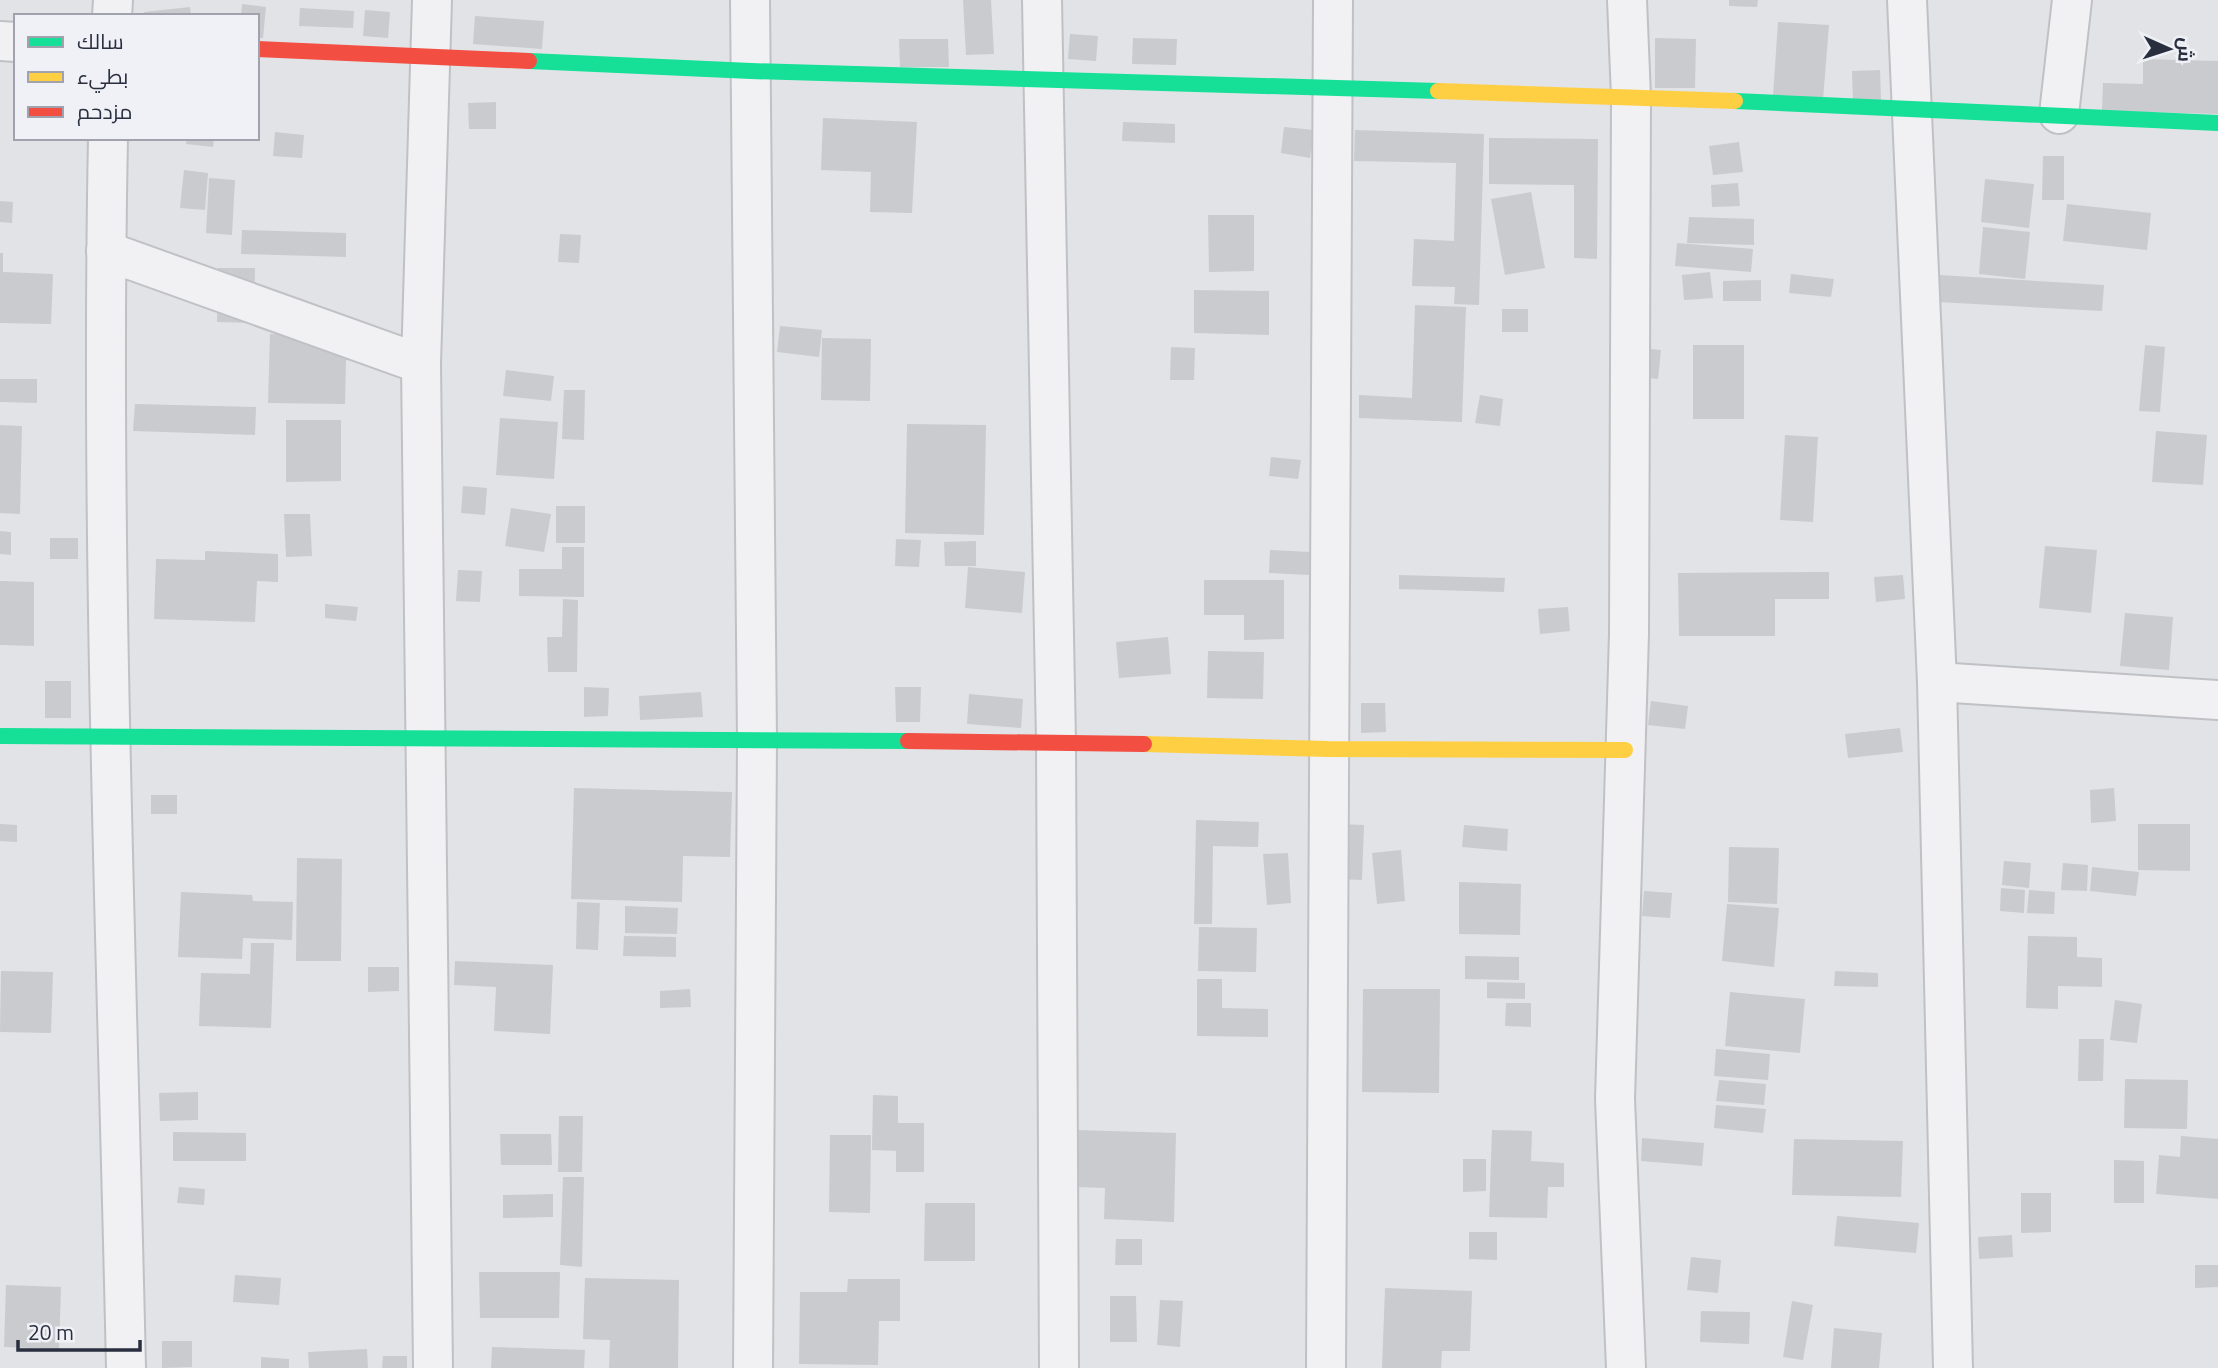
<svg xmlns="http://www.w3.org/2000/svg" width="2218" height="1368" font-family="'Titillium Web',Cairo,sans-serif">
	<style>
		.building { fill: #cacbce }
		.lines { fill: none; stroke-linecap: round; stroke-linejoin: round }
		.street-casing { stroke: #c0c1c4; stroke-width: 42 }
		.street { stroke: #f1f1f3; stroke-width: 38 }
		.fast { stroke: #16e098; stroke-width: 16 }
		.slow { stroke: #ffcf43; stroke-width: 16 }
		.jam { stroke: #f24e42; stroke-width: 16 }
	</style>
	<rect width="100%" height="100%" fill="#e2e3e6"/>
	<!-- building -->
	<g class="building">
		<polygon points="963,0 991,0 994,54 966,55"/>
		<polygon points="1729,0 1758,0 1757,7 1729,6"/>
		<polygon points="242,4 266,7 263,38 257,38 257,16 241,16"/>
		<polygon points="190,7 191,16 144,16 144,12"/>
		<polygon points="300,8 354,11 353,28 299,26"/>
		<polygon points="365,10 390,12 388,38 363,36"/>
		<polygon points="475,16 544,21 542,49 473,44"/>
		<polygon points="1778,22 1829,25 1823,100 1773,96"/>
		<polygon points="1070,34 1098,36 1096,61 1068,59"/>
		<polygon points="1133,38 1177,39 1176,65 1132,64"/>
		<polygon points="1655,38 1696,39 1695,88 1655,88"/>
		<polygon points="899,39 948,39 949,67 900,67"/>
		<polygon points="2143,59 2218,61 2218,114 2102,111 2103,83 2143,84"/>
		<polygon points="1880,70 1881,100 1853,101 1852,71"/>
		<polygon points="496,102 496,129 469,129 468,103"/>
		<polygon points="823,118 917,122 912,213 870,212 871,172 821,170"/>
		<polygon points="1123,122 1175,124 1175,143 1122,141"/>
		<polygon points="1284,127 1314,130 1310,158 1281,153"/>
		<polygon points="1355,130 1484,134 1479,305 1454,304 1455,287 1412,286 1414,239 1454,241 1456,163 1354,161"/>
		<polygon points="275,132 304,135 302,158 273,156"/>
		<polygon points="187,138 214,138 213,147 186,144"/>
		<polygon points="1489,138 1598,139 1597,259 1574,258 1574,185 1489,184"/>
		<polygon points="1739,142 1743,172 1713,175 1709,146"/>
		<polygon points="2043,156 2064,156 2064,200 2042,200"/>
		<polygon points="184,170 208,173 205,210 180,208"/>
		<polygon points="209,178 235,180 232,235 206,233"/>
		<polygon points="1985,179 2034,184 2029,228 1981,222"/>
		<polygon points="1738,183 1740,206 1712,207 1711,185"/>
		<polygon points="1531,192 1545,268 1505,275 1491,199"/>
		<polygon points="0,201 13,202 12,223 0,222"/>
		<polygon points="2067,204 2151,213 2147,250 2063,241"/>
		<polygon points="1208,215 1254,215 1254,271 1209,272"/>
		<polygon points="1689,217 1754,219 1754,245 1687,243"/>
		<polygon points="1983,227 2030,232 2025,279 1979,274"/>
		<polygon points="242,230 346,233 346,257 241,254"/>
		<polygon points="560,234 581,235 579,263 558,262"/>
		<polygon points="1677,243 1753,249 1751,272 1675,266"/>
		<polygon points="0,253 3,253 3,272 53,274 51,324 0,323"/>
		<polygon points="218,268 255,268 254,323 217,322"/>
		<polygon points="1710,272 1713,298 1684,300 1682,275"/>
		<polygon points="1791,274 1834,279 1831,297 1789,293"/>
		<polygon points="1939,275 2104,285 2102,311 1938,302"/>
		<polygon points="1761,280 1761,301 1723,301 1723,281"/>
		<polygon points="1194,290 1269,291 1269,335 1194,333"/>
		<polygon points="1415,305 1466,307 1462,422 1359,418 1359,395 1412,398"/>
		<rect x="1502" y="309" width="26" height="23"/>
		<polygon points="780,326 822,330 819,357 777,352"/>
		<polygon points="270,334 384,336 384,361 346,360 345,404 268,403"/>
		<polygon points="822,338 871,339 870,401 821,400"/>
		<rect x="1693" y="345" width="51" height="74"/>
		<polygon points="2145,345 2165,347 2160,412 2139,411"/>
		<polygon points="1171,347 1195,348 1194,380 1170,380"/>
		<polygon points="1630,347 1661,350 1658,379 1627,376"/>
		<polygon points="506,370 554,376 551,401 503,396"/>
		<polygon points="0,379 37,379 37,403 0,402"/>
		<polygon points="564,390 585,390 584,440 562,439"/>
		<polygon points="1480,395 1503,399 1500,426 1475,423"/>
		<polygon points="135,404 256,407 255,435 133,431"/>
		<polygon points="500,418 558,422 554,479 496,475"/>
		<polygon points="286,420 341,420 341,481 286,482"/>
		<polygon points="907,424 986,425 984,535 905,533"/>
		<polygon points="0,425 22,426 20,514 0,513"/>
		<polygon points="2156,431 2207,435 2203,485 2152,482"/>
		<polygon points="1785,435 1818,437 1813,522 1780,520"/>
		<polygon points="1271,457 1301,460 1298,479 1269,476"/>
		<polygon points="463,486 487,488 485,515 461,513"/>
		<rect x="556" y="506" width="29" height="37"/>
		<polygon points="511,508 551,514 544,552 505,546"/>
		<polygon points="284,514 310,514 312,556 286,557"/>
		<polygon points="0,531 11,532 11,555 0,554"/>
		<rect x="50" y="538" width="28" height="21"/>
		<polygon points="896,539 921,540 919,567 895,566"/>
		<polygon points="976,541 976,566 945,566 944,542"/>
		<polygon points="2045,546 2097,550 2091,613 2039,608"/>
		<polygon points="562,547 584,547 584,597 519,596 519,569 562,569"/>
		<polygon points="1270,550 1310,552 1309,575 1269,573"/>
		<polygon points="205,551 278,554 278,582 257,581 255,622 154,619 156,559 205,560"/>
		<polygon points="968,567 1025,572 1022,613 965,608"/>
		<polygon points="458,570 482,571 480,602 456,601"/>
		<polygon points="1829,572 1829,599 1775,599 1775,636 1679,636 1678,573"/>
		<polygon points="1399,575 1505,578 1504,592 1399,589"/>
		<polygon points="1903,575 1905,599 1876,602 1874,577"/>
		<polygon points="1204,580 1284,580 1284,639 1244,640 1244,615 1204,615"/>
		<polygon points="0,581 34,582 34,646 0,645"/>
		<polygon points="563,599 578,600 577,672 548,672 547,637 562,637"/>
		<polygon points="325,604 358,607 356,621 325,618"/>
		<polygon points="1568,607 1570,631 1540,634 1538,609"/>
		<polygon points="2125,613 2173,617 2169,670 2120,666"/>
		<polygon points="1168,637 1171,674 1119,678 1116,642"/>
		<polygon points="1208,651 1264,652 1263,699 1207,698"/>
		<rect x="45" y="681" width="26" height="37"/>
		<polygon points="584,687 609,688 608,716 584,717"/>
		<polygon points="895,687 921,687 920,722 896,722"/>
		<polygon points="701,692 703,717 640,720 639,696"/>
		<polygon points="969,694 1023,699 1021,728 967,724"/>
		<polygon points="1651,701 1688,706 1685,729 1648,725"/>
		<polygon points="1361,703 1385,703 1386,732 1361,733"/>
		<polygon points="1900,728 1903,752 1848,758 1845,734"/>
		<polygon points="574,788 732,792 730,857 683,856 682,902 571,899"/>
		<polygon points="2114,788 2116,821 2091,823 2090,790"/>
		<rect x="151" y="795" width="26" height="19"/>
		<polygon points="1196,820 1259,822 1258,847 1213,846 1212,924 1194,924"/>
		<polygon points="0,824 17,825 17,842 0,841"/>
		<polygon points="1338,824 1364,825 1362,880 1337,879"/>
		<polygon points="2138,824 2190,824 2190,871 2138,870"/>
		<polygon points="1464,825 1508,829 1507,851 1462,847"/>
		<polygon points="1729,847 1779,848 1777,904 1728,902"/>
		<polygon points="1401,850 1405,901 1377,904 1372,853"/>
		<polygon points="1288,853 1291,903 1267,905 1263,854"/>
		<polygon points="297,858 342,859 341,961 296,961"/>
		<polygon points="2004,861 2031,863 2029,888 2002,885"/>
		<polygon points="2063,863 2088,865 2087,891 2061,890"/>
		<polygon points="2092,867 2139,872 2136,896 2090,891"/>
		<polygon points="1459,882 1521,884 1520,935 1459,934"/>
		<polygon points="2001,888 2025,890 2024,913 2000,911"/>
		<polygon points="2029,890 2055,892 2054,914 2027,913"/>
		<polygon points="1644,891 1672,893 1670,918 1642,916"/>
		<polygon points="181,892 252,895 253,901 293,902 292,940 243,938 242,959 178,957"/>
		<polygon points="577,902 600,903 598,950 576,949"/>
		<polygon points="1727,904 1779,908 1774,967 1722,961"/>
		<polygon points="625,906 678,908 677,934 625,933"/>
		<polygon points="1199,927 1257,928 1256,972 1198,971"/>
		<polygon points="624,936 676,937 676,957 623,956"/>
		<polygon points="2028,936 2077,937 2077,957 2102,958 2102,987 2058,986 2058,1009 2026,1008"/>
		<polygon points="251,943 274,943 271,1028 199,1026 201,973 250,974"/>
		<polygon points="1465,956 1519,957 1519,980 1465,979"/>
		<polygon points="455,961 553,965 550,1034 494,1031 496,987 454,985"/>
		<polygon points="368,967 399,967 399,991 368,992"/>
		<polygon points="1,971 53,972 51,1033 0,1032"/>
		<polygon points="1835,971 1878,973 1878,987 1834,986"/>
		<polygon points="1197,979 1222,979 1222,1008 1268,1009 1268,1037 1197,1036"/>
		<polygon points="1487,982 1525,983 1525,999 1487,998"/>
		<polygon points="690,989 691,1007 660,1008 660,991"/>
		<polygon points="1363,989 1440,989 1439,1093 1362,1092"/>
		<polygon points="1730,992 1805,999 1800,1053 1725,1046"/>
		<polygon points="2115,1000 2142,1004 2137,1043 2110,1040"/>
		<polygon points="1506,1003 1531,1003 1531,1027 1505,1026"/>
		<polygon points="2079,1039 2104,1039 2103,1081 2078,1081"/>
		<polygon points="1716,1049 1770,1054 1768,1080 1714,1076"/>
		<polygon points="2125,1079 2188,1080 2187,1129 2124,1128"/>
		<polygon points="1719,1080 1766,1084 1764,1105 1716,1101"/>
		<polygon points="198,1092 198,1120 160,1121 159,1093"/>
		<polygon points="873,1095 898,1096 898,1123 924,1123 924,1172 896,1172 896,1151 872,1150"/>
		<polygon points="1716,1105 1766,1109 1763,1133 1714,1128"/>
		<polygon points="559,1116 583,1116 582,1172 558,1172"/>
		<polygon points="1077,1130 1176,1133 1174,1222 1104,1219 1105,1188 1075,1187"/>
		<polygon points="1492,1130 1532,1131 1531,1161 1564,1163 1564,1187 1548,1187 1547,1218 1489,1217"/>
		<polygon points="173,1132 246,1133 246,1161 173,1161"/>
		<polygon points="500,1134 551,1134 552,1165 501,1165"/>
		<polygon points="830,1135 871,1135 870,1213 829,1212"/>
		<polygon points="2181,1136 2218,1139 2218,1199 2156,1194 2159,1155 2180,1157"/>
		<polygon points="1642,1138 1704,1143 1702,1166 1641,1161"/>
		<polygon points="1794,1139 1903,1141 1901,1197 1792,1195"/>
		<polygon points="1463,1159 1486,1159 1486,1191 1463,1192"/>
		<polygon points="2114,1160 2144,1161 2144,1203 2114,1203"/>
		<polygon points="563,1177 584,1177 582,1267 560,1265"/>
		<polygon points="179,1187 205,1189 204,1205 177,1203"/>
		<polygon points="2021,1193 2051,1193 2051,1232 2021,1233"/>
		<polygon points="553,1194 553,1217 503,1218 503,1195"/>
		<polygon points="925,1203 975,1203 975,1261 924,1261"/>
		<polygon points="1837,1216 1919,1223 1916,1253 1834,1246"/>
		<polygon points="1469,1232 1497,1232 1497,1260 1469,1259"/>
		<polygon points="2012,1235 2013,1257 1979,1259 1978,1237"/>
		<polygon points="1116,1239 1142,1239 1142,1265 1115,1265"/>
		<polygon points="1691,1257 1721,1260 1718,1293 1687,1290"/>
		<polygon points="2195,1265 2218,1265 2218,1287 2195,1288"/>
		<polygon points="479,1272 560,1272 559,1318 480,1318"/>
		<polygon points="235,1275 281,1278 279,1305 233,1302"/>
		<polygon points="585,1278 679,1280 678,1368 609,1368 610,1340 583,1339"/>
		<polygon points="848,1279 900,1279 900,1321 879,1321 878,1365 799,1364 800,1292 847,1292"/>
		<polygon points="6,1285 61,1287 59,1349 4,1347"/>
		<polygon points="1385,1288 1472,1291 1470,1351 1442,1351 1441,1368 1382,1368"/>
		<polygon points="1110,1296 1136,1296 1137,1342 1110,1342"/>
		<polygon points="1160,1300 1183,1301 1180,1347 1157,1345"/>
		<polygon points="1792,1301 1813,1305 1803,1360 1783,1357"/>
		<polygon points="1701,1311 1750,1312 1749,1344 1700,1342"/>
		<polygon points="1834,1328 1882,1333 1879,1368 1831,1368"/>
		<polygon points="162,1341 192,1341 192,1367 162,1368"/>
		<polygon points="492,1347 585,1350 584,1368 491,1368"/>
		<polygon points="367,1349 368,1368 309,1368 308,1352"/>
		<polygon points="383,1356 407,1356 407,1368 382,1368"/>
		<polygon points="261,1357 289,1359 289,1368 261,1368"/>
	</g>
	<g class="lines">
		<defs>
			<g id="street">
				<polyline points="432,0 421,364 433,1368"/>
				<polyline points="750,0 757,740 753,1368"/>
				<polyline points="1042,0 1056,742 1059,1368"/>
				<polyline points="1907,0 1937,682 1953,1368"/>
				<polyline points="112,16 113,0"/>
				<polyline points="0,41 16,42"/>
				<polyline points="2059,114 2072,0"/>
				<path d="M108,138c-8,410 9,820 18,1230"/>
				<polyline points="106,251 421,364"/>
				<polyline points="1937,682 2218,700"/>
				<polyline points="1326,1368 1333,0"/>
				<polyline points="1626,1368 1615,1099 1629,634 1631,97 1627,0"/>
			</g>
		</defs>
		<!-- street casing -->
		<use href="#street" class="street-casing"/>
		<!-- street -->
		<use href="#street" class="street"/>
		<!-- fast -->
		<g class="fast">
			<polyline points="529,61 751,71 1438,91"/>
			<polyline points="1735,101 2218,123"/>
			<polyline points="0,736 908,741"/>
		</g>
		<!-- slow -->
		<g class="slow">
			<polyline points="1438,91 1735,101"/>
			<polyline points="1144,744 1328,749 1625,750"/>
		</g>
		<!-- jam -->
		<g class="jam">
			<polyline points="257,49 529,61"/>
			<polyline points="908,741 1144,744"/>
		</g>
	</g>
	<!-- legend -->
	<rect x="14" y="14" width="245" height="126" fill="#eff1f6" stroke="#a0a3ad" stroke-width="2"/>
	<rect x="28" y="37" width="35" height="10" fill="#16e098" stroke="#a0a3ad" stroke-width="2"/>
	<text x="77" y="49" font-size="21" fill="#292f3f">سالك</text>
	<rect x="28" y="72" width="35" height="10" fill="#ffcf43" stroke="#a0a3ad" stroke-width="2"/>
	<text x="77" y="84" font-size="21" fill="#292f3f">بطيء</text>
	<rect x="28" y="107" width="35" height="10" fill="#f24e42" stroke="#a0a3ad" stroke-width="2"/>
	<text x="77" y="119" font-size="21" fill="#292f3f">مزدحم</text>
	<!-- north arrow -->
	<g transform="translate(2169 49) rotate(93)" stroke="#eff1f6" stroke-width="5" paint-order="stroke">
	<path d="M0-5L12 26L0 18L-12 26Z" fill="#292f3f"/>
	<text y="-10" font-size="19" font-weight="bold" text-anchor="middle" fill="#292f3f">ش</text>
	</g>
	<!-- scale -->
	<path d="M18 1340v10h122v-10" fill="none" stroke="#292f3f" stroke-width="3.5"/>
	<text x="28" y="1340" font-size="21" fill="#292f3f" stroke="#eff1f6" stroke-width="5" paint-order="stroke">20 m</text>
</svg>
